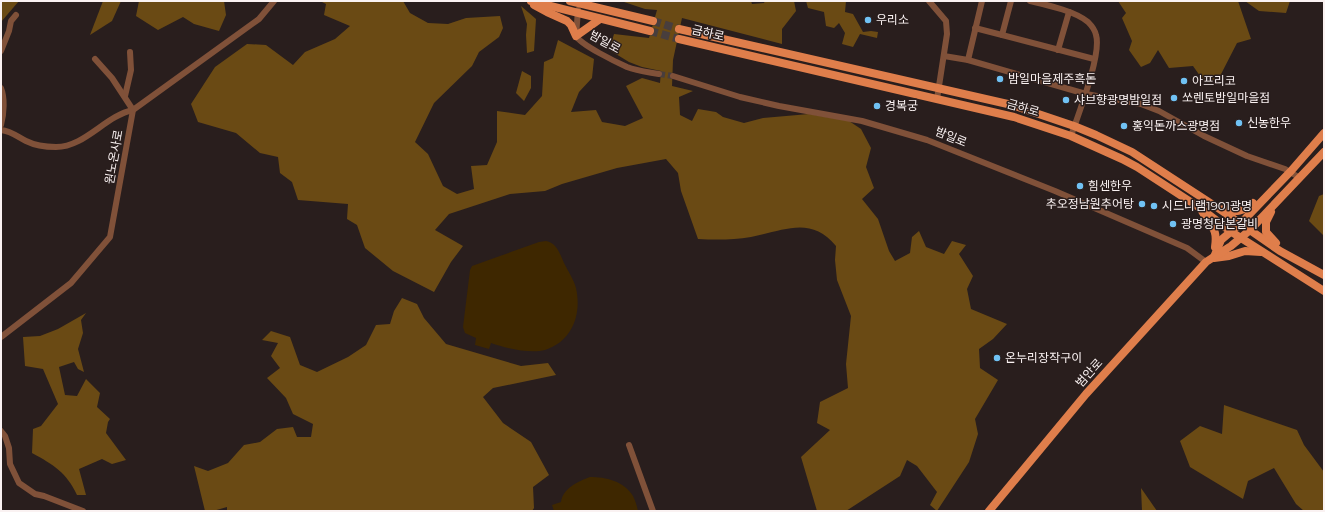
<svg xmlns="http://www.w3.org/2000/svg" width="1325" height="512" font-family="Montserrat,'Noto Sans KR',sans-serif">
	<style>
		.green { fill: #3e2700 }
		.forest { fill: #6a4a14 }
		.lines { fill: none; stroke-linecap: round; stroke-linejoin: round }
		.minor-tunnel { stroke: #483e3d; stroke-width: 6; stroke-dasharray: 6 3; stroke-linecap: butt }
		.major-tunnel { stroke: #483e3d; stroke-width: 8; stroke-dasharray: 8 4; stroke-linecap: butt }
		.minor { stroke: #805139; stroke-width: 6 }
		.major { stroke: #df7e4b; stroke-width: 8 }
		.poi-dot { fill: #70c2f4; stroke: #291e1d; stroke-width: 1.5 }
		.labels { text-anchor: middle; stroke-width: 3; stroke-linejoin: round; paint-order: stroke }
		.poi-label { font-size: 12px; fill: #faf2f2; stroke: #291e1d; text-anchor: start }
		.street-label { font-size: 12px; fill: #faf2f2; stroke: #291e1d }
	</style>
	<rect width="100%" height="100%" fill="#291e1d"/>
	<!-- green -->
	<g class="green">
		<path d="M546,241c11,2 14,13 18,22 4,8 10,17 12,25 6,27 -4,53 -31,62 -15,4 -40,-2 -54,-7l-2,6 -14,-4 1,-7 -11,-5 -2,-6 7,-57 2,-4 67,-24z"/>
		<path d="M590,477c16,0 34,4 43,19 2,4 4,10 5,15h-84l-2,-6 9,-3c2,-14 18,-21 29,-25z"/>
	</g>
	<!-- forest -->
	<g class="forest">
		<polygon points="1,1 19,1 1,22"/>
		<polygon points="103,1 121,1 112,21 90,35"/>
		<polygon points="139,1 224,1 226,15 219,31 194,24 183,17 158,30 136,16"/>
		<path d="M320,1h83l7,12 18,10 20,1 18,-6 34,-2 3,12 -4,9 -20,15 -7,14 -38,37 -19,39 13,12 15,32 14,8 17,-5 -3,-23 16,-1 10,-23v-31l28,4 17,-19 2,-34 9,-4 5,-18 36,19 -2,19 -13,14 -8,20 25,-2 6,12 23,4 18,-8 -17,-32 16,-8 18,5 1,-12 -19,-4 -13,-5 -18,-11v-7l3,-10 35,4 8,-28 -12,-1 -24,-8h130l1,3 12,-1 1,-2h29l2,10 -14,18v15l-100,-26 -9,42 -1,26 21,5 -14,6 1,18 12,6 6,-12 18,3 7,5 21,6 19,-5 46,-4 40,7 12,8 10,19 -5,19 8,21 -12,11 16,20 11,32 6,10 15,-8 2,-16 7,-6 7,16 18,7 8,-13 14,4 -7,9 14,22 -6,13 4,20 36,15 -14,15 -14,10 1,19 18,12 -23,39 3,15 -9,28 -32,49 -7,-6 7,-13 -20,-26 -10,-6 -7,16 -54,35h-29l-16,-54 29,-27 -13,-7 3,-21 28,-14 -2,-24 5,-48 -14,-36 -2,-20 1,-14c-25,-31 -53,-15 -85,-9 -18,3 -35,3 -53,2l-17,-48 -3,-18 -12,-14 -49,9 -55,16 -17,7 -35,3 -61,20 -14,16 28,16 -12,16 -17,30 -41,-21 -28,-23 -8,-23 -10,-6 1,-15 -50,-4 -6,-18 -12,-9 -2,-16 -18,-4 -24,-20 -38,-11 -7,-18 24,-37 32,-23 19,1 27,20 12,-13 30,-13 15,-13 -26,-11 2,-11z"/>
		<polygon points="806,1 846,1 845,12 853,14 863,32 871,31 878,32 877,38 860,34 853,47 842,44 845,33 839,23 834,28 826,26 824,12 808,8"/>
		<polygon points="1118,1 1238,1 1251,39 1237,43 1218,80 1203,80 1193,66 1169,68 1158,50 1150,63 1141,67 1129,50 1132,41 1122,18 1126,13"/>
		<polygon points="1245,1 1290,1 1286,13 1259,11"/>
		<polygon points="521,6 536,19 534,51 527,53 526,35 527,24"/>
		<polygon points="522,71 531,76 531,88 524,101 516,93"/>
		<polygon points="1324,194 1324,236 1309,221 1319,196"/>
		<polygon points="402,298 417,304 424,318 446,344 521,366 548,363 556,375 493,388 483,397 503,423 531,442 549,475 533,487 534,508 532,511 227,511 227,507 213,511 205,511 194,466 208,471 228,463 244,445 260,442 277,429 293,427 297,437 311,437 313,424 293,414 286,398 267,378 280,368 271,356 278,343 262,340 271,331 290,337 300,365 317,372 348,357 366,345 376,325 390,324 394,311"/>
		<path d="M86,313l-5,7 2,13 -5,16 6,23 -6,-3 -4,-7 -15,5 6,28 12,1 9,-17 14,14 -3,14 13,12 -2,3 -2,11 20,27 -14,4 -10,-5 -23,10 7,26h-9c-11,-23 -23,-30 -45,-42l1,-24 8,-3 17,-22 -15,-35 -18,-3 -2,-29 17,-1 18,-7z"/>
		<polygon points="1224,405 1297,430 1304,445 1324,472 1324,511 1304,511 1296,504 1274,468 1248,481 1243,499 1190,467 1180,441 1200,426 1222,434"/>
		<polygon points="1141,488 1157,511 1142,511"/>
	</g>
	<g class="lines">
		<!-- minor-tunnel -->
		<polyline class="minor-tunnel" points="659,74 673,76"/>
		<!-- major-tunnel -->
		<g class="major-tunnel">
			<polyline points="653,21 679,29"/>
			<polyline points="650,31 679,39"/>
		</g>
		<!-- minor -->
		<g class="minor">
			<polyline points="929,1 946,21 947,34 937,99"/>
			<path d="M1030,1c17,4 45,10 58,21 3,3 7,8 8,13 6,19 -18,80 -25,101"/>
			<path d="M578,10l-2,26c5,9 40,26 51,31 10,4 21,5 32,7"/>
			<polyline points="975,28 1094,59"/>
			<polyline points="1002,35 1011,1"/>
			<polyline points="1058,50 1069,12"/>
			<polyline points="1,51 9,31 11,21 16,15"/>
			<polyline points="944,56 968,60 1086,94 1141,104 1159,111 1204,136 1247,156 1285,169 1300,178"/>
			<polyline points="968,60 982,1"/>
			<polyline points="673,76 740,97 779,106 862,121 927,140 1055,191 1187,248 1206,262"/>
			<path d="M1,88c4,10 3,26 0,37"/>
			<polyline points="125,96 131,70 130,52"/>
			<path d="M1,130c10,1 17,7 25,11 8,4 21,6 30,6 29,0 49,-31 77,-37l-21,-32 -17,-19"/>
			<polyline points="1,337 71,283 110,237 133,110 259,19 274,1"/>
			<polyline points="1,431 5,436 9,448 10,464 19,483 35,494 44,496 83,511"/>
			<polyline points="629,445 653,511"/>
		</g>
		<!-- major -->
		<g class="major">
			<polyline points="531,1 650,31"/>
			<polyline points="570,1 653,21"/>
			<polyline points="534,5 547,12 567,21 571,25 576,36 600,19"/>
			<polyline points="679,29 1012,105 1074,126 1096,135 1132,152 1218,208 1280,251 1324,275"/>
			<polyline points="679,39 1014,117 1071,136 1122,159 1137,167 1200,208 1230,231 1324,291"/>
			<path d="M1224,209c12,4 20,2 29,-6"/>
			<path d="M1202,211c9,16 16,17 13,36"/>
			<polyline points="1271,212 1266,222 1266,232 1276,243"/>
			<polyline points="1214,257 1221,240 1240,224 1291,171 1324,133"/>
			<polyline points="1214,258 1229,256 1245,251 1261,252"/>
			<polyline points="989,511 1086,394 1206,262 1231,246 1250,230 1324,152"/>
		</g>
	</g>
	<!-- markers -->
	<g class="poi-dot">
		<circle cx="868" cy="20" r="4"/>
		<circle cx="1000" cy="79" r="4"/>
		<circle cx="1184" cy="81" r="4"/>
		<circle cx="1174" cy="98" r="4"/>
		<circle cx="1066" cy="100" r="4"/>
		<circle cx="877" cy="106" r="4"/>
		<circle cx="1239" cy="123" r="4"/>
		<circle cx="1124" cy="126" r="4"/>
		<circle cx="1080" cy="186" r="4"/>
		<circle cx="1142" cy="204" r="4"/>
		<circle cx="1154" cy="206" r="4"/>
		<circle cx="1173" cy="224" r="4"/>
		<circle cx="997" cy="358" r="4"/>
	</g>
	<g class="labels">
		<!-- poi labels -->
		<g class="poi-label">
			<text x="876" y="24">우리소</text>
			<text x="1008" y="83">밤일마을제주흑돈</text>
			<text x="1192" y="85">아프리코</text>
			<text x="1182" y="102">쏘렌토밤일마을점</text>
			<text x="1074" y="104">샤브향광명밤일점</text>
			<text x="885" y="110">경복궁</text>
			<text x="1247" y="127">신농한우</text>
			<text x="1132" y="130">홍익돈까스광명점</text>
			<text x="1088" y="190">힘센한우</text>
			<text x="1134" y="208" text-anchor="end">추오정남원추어탕</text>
			<text x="1162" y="210">시드니램1901광명</text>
			<text x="1181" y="228">광명청담본갈비</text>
			<text x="1005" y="362">온누리장작구이</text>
		</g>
		<!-- street labels -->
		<g class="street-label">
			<text transform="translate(708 33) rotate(13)" y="4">금하로</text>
			<text transform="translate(605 42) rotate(29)" y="4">밤일로</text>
			<text transform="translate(1023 108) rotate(16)" y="4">금하로</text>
			<text transform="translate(951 137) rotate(22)" y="4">밤일로</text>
			<text transform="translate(114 157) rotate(-80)" y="4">원노온사로</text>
			<text transform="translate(1089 373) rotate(-48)" y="4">범안로</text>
		</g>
	</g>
	<!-- border -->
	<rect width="1325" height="512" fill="none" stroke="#faf2f2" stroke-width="4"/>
</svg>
